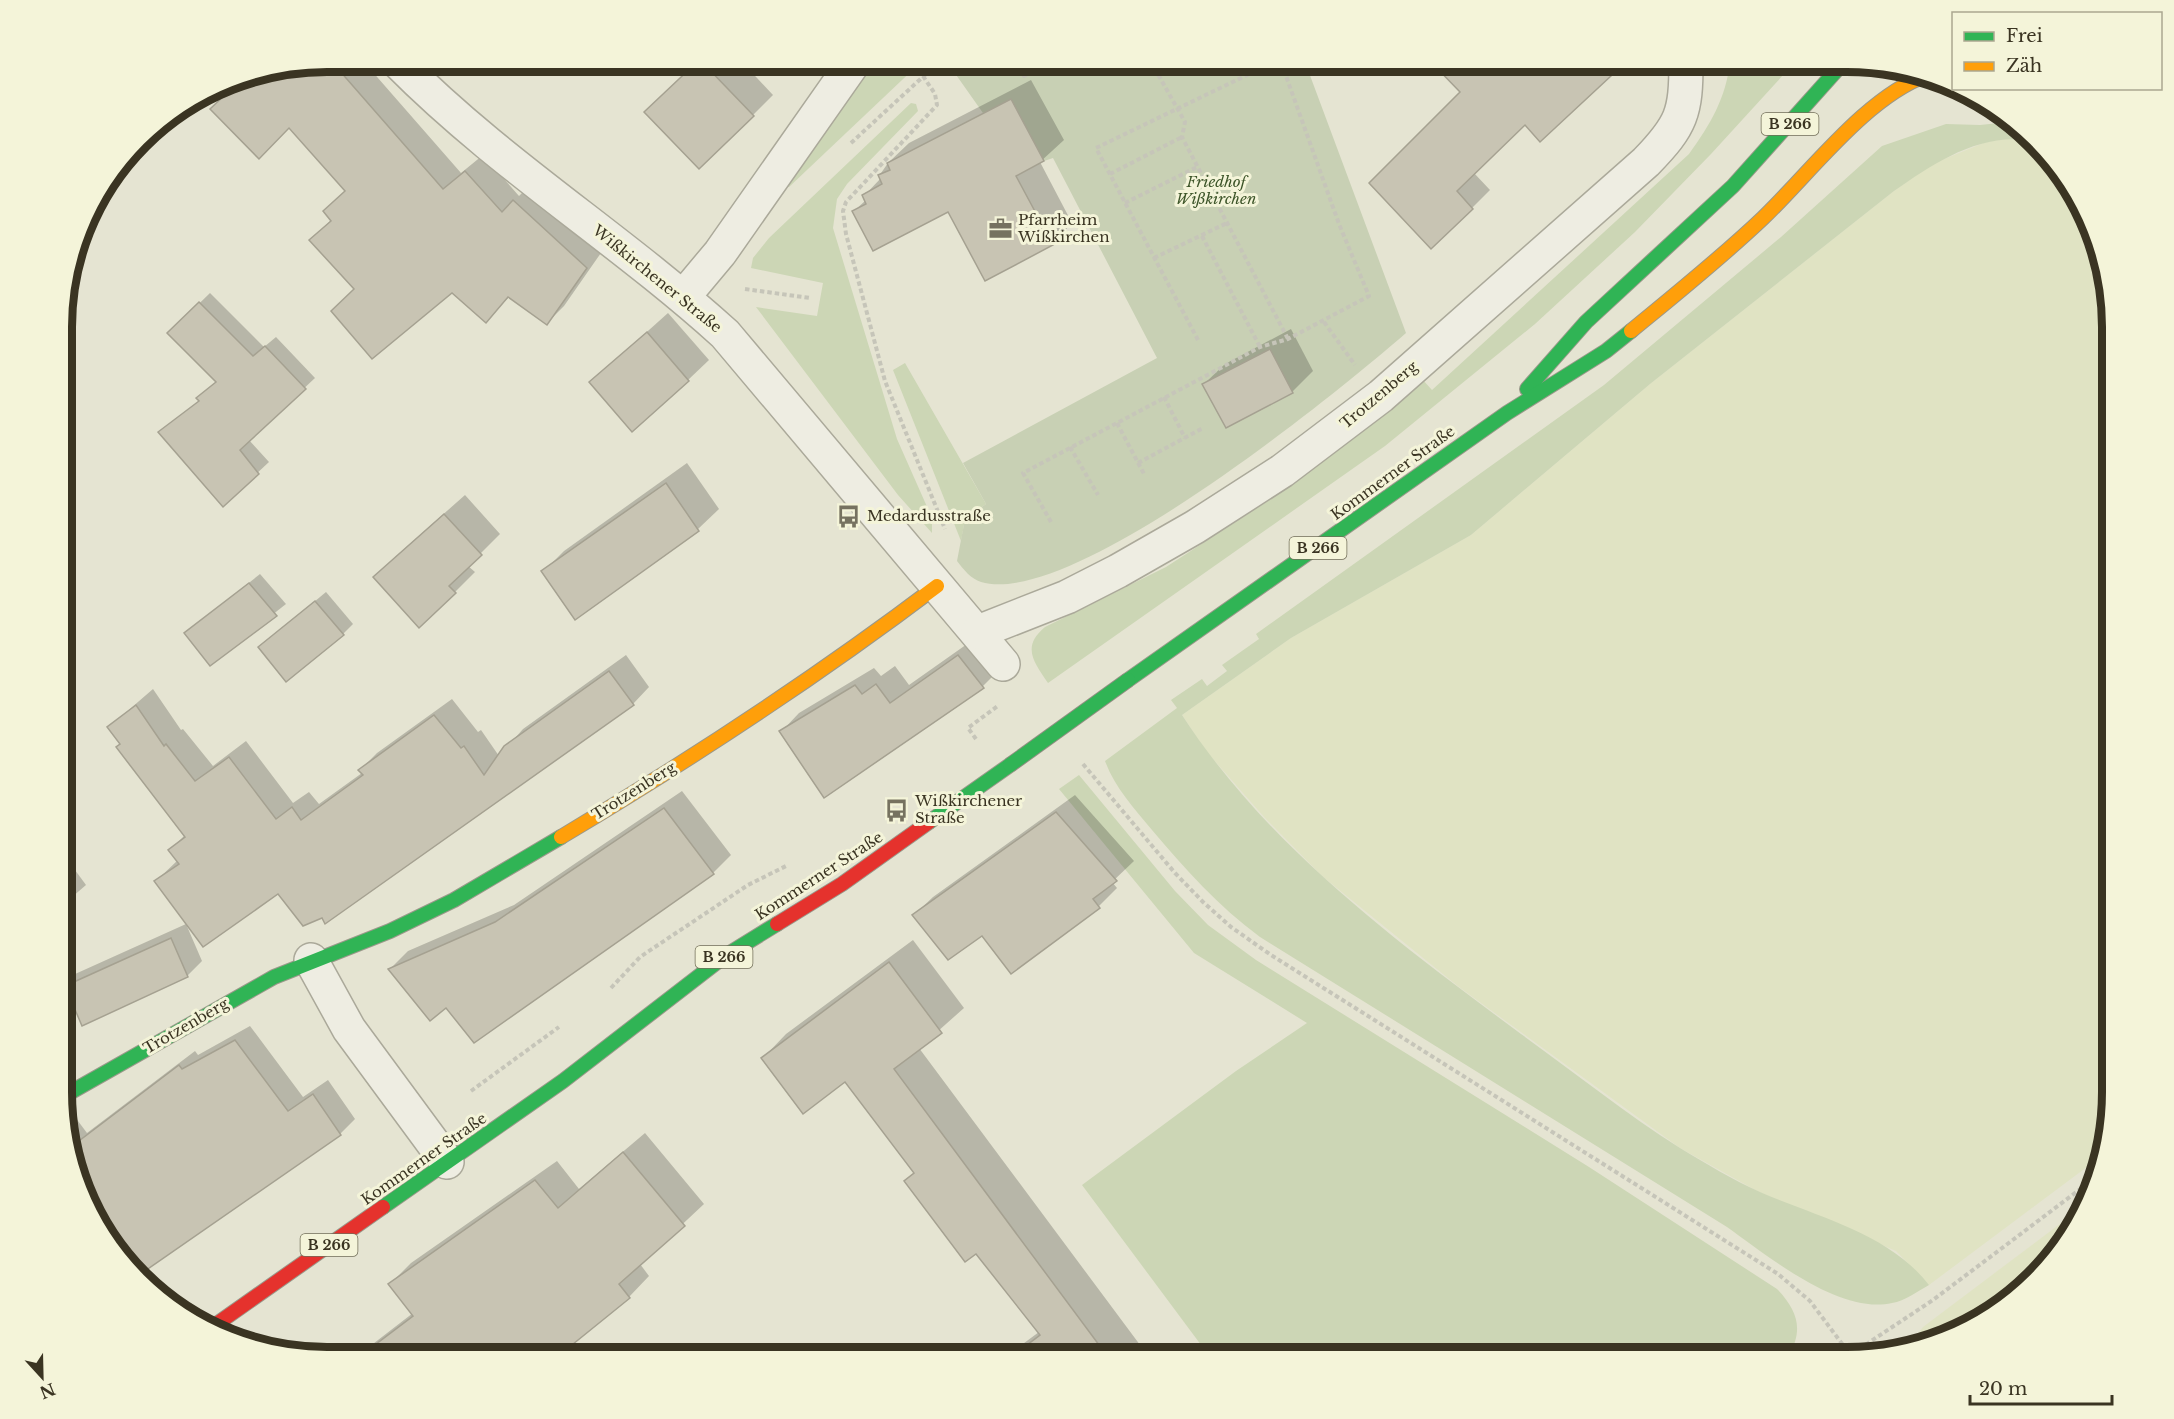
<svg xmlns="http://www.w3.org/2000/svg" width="2174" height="1419" font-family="'Libre Baskerville',serif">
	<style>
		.farmland { fill: #e0e3c3 }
		.green { fill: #ccd6b5 }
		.cemetery { fill: #c8d0b4 }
		.shadow { fill: #0003 }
		.building { fill: #c8c4b3; stroke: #a5a191; stroke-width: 1.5 }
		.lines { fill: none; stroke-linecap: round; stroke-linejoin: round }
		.street-casing { stroke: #aba99a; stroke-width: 36 }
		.fast-casing { stroke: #9a988a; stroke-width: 16 }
		.slow-casing { stroke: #9a988a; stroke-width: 16 }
		.jam-casing { stroke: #9a988a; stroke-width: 16 }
		.path { stroke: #c6c5b9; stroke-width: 4; stroke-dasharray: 4.5 3; stroke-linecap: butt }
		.street { stroke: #eeede2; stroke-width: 33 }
		.fast { stroke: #30b455; stroke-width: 14 }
		.slow { stroke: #ff9f0a; stroke-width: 14 }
		.jam { stroke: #e5322d; stroke-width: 14 }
		.fast-bridge-casing { stroke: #908e81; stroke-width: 16; stroke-linecap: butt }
		.fast-bridge { stroke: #30b455; stroke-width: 14 }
		.labels { text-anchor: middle; stroke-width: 6; stroke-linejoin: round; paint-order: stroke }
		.shield { fill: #f4f4d9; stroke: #726e59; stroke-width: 1.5 }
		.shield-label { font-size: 14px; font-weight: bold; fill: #3a3422 }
		.park-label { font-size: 15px; font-style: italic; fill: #3d5529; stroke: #f4f4d9 }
		.poi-label { font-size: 15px; fill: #3a3422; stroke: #f4f4d9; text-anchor: start }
		.street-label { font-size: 15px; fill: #3a3422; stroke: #f4f4d9 }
		.rim { fill: none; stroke: #3a3422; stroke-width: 8 }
	</style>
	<rect width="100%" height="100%" fill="#e5e4d2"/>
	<!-- farmland -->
	<g class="farmland">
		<polygon points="2010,138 2026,140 2077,195 2112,310 2112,1109 2103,1155 1929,1285 1896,1251 1757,1191 1680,1148 1459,987 1322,876 1265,818 1206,751 1182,715 1291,638 1471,535 1650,384 1894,191 1932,164 1986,142"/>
		<polygon points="2085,1205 2068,1240 1979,1322 1911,1343 1923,1327"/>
	</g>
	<!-- green -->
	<g class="green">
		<polygon points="872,62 921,62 789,187 786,187"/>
		<path d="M1730,62h65l-84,92 -76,78 -100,92 -150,122 -337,237c-14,-21 -27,-36 -3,-56l121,-60 114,-74 142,-114 10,11 257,-236c21,-29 37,-56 41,-92z"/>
		<polygon points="911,103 916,104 918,111 847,184 837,199 833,228 897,439 932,518 932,533 898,495 756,307 817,316 823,283 751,268 753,258 769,238"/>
		<path d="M2009,122l17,18c-49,-6 -93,24 -132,51l-244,193 -179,151 -180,103 -109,77c85,131 215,227 339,319 53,38 104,79 159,114 25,15 53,32 80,44 57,25 129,41 169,93 -11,6 -24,16 -37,18 -53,12 -124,-47 -165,-76l-467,-290c-42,-31 -75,-68 -108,-107 -18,-22 -37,-42 -47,-69l72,-53 -6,-8 31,-21 5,7 20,-15 -5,-6 37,-26 -3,-5 348,-249 177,-148 101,-91 64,-22 34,1z"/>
		<polygon points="905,363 986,504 965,519 961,541 893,370"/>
		<path d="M1079,775l96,116 33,34 48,35 333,207 188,122c21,22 27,41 11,68h-578l-128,-172 154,-114 71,-48 -113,-70 -135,-164z"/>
	</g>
	<!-- cemetery -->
	<path class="cemetery" d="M947,62h358l101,271c-70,61 -334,276 -425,249 -10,-3 -18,-13 -24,-21l8,-42 21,-15 -23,-41 194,-105 -104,-200 -9,3 -33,-61 -28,13z"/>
	<!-- shadow -->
	<g class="shadow">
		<polygon points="327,62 364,62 461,173 483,155 519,196 531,184 603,250 564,306 547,323 509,297 486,321 452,291 356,289 311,240 332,219 325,211 346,190 290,126 228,94 220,85 226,82"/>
		<polygon points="699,62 742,62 773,95 753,115 667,92"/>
		<polygon points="1494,62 1623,62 1611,74 1525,123 1474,173 1490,190 1472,208 1371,183"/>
		<polygon points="1031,80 1064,140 1040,162 1072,223 1052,244 948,210 854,211 866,200 864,196 881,178 879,176 888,163 909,143"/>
		<polygon points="210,293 264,347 276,337 315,378 249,440 269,462 223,505 160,432 200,400 198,398 217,381 169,333"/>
		<polygon points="668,313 709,360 688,380 591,382"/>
		<polygon points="1291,329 1313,371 1292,392 1204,384 1225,364"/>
		<polygon points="687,463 719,509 698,529 576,618 543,572 564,551"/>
		<polygon points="465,495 500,534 468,566 475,572 455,592 395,557"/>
		<polygon points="260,574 286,604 210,664 186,633"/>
		<polygon points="326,592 353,624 343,634 260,647"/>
		<polygon points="977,637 1001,668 983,686 825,796 781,732 799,713 874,668 881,676 895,666 909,685"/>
		<polygon points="626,655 649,687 633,704 322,916 279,892 156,881 178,860 170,850 185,835 109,727 153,689 181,730 183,729 213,766 246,741 293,803 309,792 319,804 362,773 360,770 377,753 452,699 478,732 481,730 499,756 523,729"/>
		<polygon points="682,791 731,855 713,873 446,1006 390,969 408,951 514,905"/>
		<polygon points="1075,795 1134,861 1112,882 1117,888 1099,906 982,934 914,915 933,897"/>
		<polygon points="64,855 86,885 64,904"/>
		<polygon points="186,924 202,961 187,976 77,1011 64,1021 64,979"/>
		<polygon points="913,940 964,1008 919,1048 1149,1357 1005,1357 1039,1332 846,1080 763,1058 786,1034"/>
		<polygon points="250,1026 303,1097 328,1080 355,1119 340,1134 159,1259 97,1225 64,1120 72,1113 87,1133 195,1051 198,1055"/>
		<polygon points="645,1133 704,1204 640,1264 649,1276 629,1297 555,1357 356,1357 413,1313 390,1284 411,1263 557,1161 579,1189"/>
		<polygon points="292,1346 297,1353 285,1351"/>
	</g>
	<!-- building -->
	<g class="building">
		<polygon points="332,62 443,189 465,171 502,212 513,200 587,268 547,325 508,297 486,323 452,293 372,359 331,311 354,289 309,240 331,221 323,211 345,191 289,128 259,159 210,109 243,78"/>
		<polygon points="697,62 702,62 754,116 699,169 644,112"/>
		<polygon points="1431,62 1626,62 1540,142 1525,125 1457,191 1473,209 1431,249 1369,183 1460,92"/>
		<polygon points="1011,99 1044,161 1016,176 1053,245 985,281 948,212 873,251 852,211 866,204 862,195 882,184 878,175 890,170 887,163"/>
		<polygon points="199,302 253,356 265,346 306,389 240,450 259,474 223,507 158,432 199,401 196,398 216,382 167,333"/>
		<polygon points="647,332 689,381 632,432 589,382"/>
		<polygon points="1270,349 1293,393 1226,428 1202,384"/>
		<polygon points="666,483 699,531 575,620 541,571"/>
		<polygon points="444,514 482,555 449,586 456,593 419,628 373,577"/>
		<polygon points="249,583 277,616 210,666 184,633"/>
		<polygon points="315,601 344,635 286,682 258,647"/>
		<polygon points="958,655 984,688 824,798 779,731 855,685 862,694 876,684 890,703"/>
		<polygon points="609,671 634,705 325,924 322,918 303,926 278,894 203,947 154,881 179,864 168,850 185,837 116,747 120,744 107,727 136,705 164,746 166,744 195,781 229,757 276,819 292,807 301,820 363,775 358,770 434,715 461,748 464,746 484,775 504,746"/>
		<polygon points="664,808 714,874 474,1043 446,1008 430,1021 388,969 495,922"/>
		<polygon points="1056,812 1117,881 1093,899 1100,908 1011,974 982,936 948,960 912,915"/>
		<polygon points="171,938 188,977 82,1026 65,986"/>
		<polygon points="889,962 942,1033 894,1069 1108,1357 1011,1357 1040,1335 976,1254 965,1262 904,1181 914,1173 845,1082 803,1114 761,1058"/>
		<polygon points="235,1040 288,1111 313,1094 341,1135 142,1273 97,1225 71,1147 179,1065 182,1069"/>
		<polygon points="623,1152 685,1226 619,1284 630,1298 557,1357 359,1357 413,1316 388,1284 535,1180 558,1208"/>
	</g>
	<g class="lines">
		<defs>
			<g id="street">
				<path d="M398,62c101,102 221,176 327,272l278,330"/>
				<polyline points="684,296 720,253 854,62"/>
				<path d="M978,632l89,-35 51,-26 77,-44 87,-56 99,-75 265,-234c36,-37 40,-49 40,-100"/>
				<polyline points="311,960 349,1029 447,1162"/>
			</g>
			<g id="fast">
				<polyline points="1527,389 1586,322 1733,186 1844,62"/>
				<polyline points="1128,680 1507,413 1606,351 1631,331"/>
				<polyline points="929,822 1010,765"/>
				<polyline points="64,1096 274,977 390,931 454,900 561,837"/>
				<polyline points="383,1207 563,1081 725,956 777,924"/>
			</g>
			<g id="slow">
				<path d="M1631,331c45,-37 90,-73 132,-113 47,-45 103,-121 164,-143"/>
				<path d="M561,837c129,-77 257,-161 376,-251"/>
			</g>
			<g id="jam">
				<polyline points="777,924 842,884 929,822"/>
				<polyline points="211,1328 383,1207"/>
			</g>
		</defs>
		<!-- street casing -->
		<use href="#street" class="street-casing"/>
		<!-- fast casing -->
		<use href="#fast" class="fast-casing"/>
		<!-- slow casing -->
		<use href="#slow" class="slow-casing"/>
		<!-- jam casing -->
		<use href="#jam" class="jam-casing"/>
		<!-- path -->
		<g class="path">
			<polyline points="1016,62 1024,76 1052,62"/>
			<polyline points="1151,62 1185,122 1182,137 1288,339"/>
			<polyline points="923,76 935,94 937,105 846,202 843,211 846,234 885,381 945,529"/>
			<polyline points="851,143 939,62"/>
			<polyline points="1110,174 1182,137"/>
			<polyline points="1125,203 1197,167"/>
			<polyline points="1202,236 1260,347"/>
			<polyline points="1154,258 1227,223"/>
			<polyline points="745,289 810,298"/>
			<polyline points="1324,322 1355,365"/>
			<polyline points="1198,340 1096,148 1274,62"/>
			<polyline points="1164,397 1185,438"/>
			<polyline points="1117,423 1144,474"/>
			<polyline points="1070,447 1098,495"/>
			<polyline points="1138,463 1203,428"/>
			<polyline points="1051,522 1023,473 1260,347 1288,339 1369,296 1339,224 1281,62"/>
			<polyline points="976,739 968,728 999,705"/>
			<polyline points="1083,764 1175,873 1203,902 1231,927 1271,955 1778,1274 1810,1301 1852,1357"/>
			<polyline points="611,988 640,957 748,885 788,865"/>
			<polyline points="471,1091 559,1027"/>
			<polyline points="171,1304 178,1299"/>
			<polyline points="1847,1357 1933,1300 2099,1175"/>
		</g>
		<!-- street -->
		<use href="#street" class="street"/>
		<!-- fast -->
		<use href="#fast" class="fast"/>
		<!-- slow -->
		<use href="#slow" class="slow"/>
		<!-- jam -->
		<use href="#jam" class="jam"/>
		<defs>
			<polyline id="fast-bridge" points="1010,765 1128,680"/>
		</defs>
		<!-- fast-bridge casing -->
		<use href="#fast-bridge" class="fast-bridge-casing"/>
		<!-- fast-bridge -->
		<use href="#fast-bridge" class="fast-bridge"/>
	</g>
	<!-- icons -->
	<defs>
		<symbol id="office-bare" viewBox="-9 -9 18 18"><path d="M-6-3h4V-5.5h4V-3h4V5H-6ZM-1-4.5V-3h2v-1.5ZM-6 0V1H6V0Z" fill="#767260" stroke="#f4f4d9" stroke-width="2.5" paint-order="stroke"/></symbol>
		<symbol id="bus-bare" viewBox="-9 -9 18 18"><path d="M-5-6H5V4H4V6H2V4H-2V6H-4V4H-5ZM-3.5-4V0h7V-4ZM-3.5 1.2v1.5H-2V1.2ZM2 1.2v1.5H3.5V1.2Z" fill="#767260" stroke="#f4f4d9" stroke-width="2.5" paint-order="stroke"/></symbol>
	</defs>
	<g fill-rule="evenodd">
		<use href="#office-bare" x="984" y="212" width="33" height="33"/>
		<use href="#bus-bare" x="832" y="500" width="33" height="33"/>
		<use href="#bus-bare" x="880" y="794" width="33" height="33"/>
	</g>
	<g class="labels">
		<!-- shield labels -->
		<g class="shield">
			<rect x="1761.5" y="113" width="57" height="22" rx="4.5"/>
			<rect x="1289.5" y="537" width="57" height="22" rx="4.5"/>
			<rect x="695.5" y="946" width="57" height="22" rx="4.5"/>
			<rect x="300.5" y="1234" width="57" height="22" rx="4.5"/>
		</g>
		<g class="shield-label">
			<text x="1790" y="129">B 266</text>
			<text x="1318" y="553">B 266</text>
			<text x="724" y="962">B 266</text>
			<text x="329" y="1250">B 266</text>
		</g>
		<!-- park labels -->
		<g class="park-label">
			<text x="1216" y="187">Friedhof<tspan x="1216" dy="17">Wißkirchen</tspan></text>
		</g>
		<!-- poi labels -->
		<g class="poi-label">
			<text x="1018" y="225">Pfarrheim<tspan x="1018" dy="17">Wißkirchen</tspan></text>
			<text x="867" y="521">Medardusstraße</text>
			<text x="915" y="806">Wißkirchener<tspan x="915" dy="17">Straße</tspan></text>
		</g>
		<!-- street labels -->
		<g class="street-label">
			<text transform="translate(657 279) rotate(39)" y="5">Wißkirchener Straße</text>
			<text transform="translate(1379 395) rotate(-40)" y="5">Trotzenberg</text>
			<text transform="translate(1393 473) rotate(-36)" y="5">Kommerner Straße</text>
			<text transform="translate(634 791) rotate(-32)" y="5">Trotzenberg</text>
			<text transform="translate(819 876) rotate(-33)" y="5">Kommerner Straße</text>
			<text transform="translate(186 1026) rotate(-30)" y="5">Trotzenberg</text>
			<text transform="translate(424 1159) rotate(-35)" y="5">Kommerner Straße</text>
		</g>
	</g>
	<!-- crop -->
	<path d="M0 0H2174V1419H0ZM327 72H1847A255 255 0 0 1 2102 327V1092A255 255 0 0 1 1847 1347H327A255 255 0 0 1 72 1092V327A255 255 0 0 1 327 72Z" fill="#f4f4d9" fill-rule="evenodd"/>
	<path class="rim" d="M327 72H1847A255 255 0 0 1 2102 327V1092A255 255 0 0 1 1847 1347H327A255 255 0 0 1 72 1092V327A255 255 0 0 1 327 72Z"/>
	<!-- legend -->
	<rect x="1952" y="12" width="210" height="78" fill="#f4f4d9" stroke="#aaa790" stroke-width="1.5"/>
	<rect x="1964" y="32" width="30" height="9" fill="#30b455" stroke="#aaa790" stroke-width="1.5"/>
	<text x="2006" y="42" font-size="18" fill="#3a3422">Frei</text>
	<rect x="1964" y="62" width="30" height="9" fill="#ff9f0a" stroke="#aaa790" stroke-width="1.5"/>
	<text x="2006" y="72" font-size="18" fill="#3a3422">Zäh</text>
	<!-- north arrow -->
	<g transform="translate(42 1377) rotate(158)" stroke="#f4f4d9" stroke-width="4.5" paint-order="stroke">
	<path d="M0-4.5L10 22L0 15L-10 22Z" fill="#3a3422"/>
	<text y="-9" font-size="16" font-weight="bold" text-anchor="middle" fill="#3a3422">N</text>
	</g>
	<!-- scale -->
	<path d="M1970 1395v9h142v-9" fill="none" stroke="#3a3422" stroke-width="3"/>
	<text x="1979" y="1395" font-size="18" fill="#3a3422" stroke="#f4f4d9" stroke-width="4.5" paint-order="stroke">20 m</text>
</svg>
